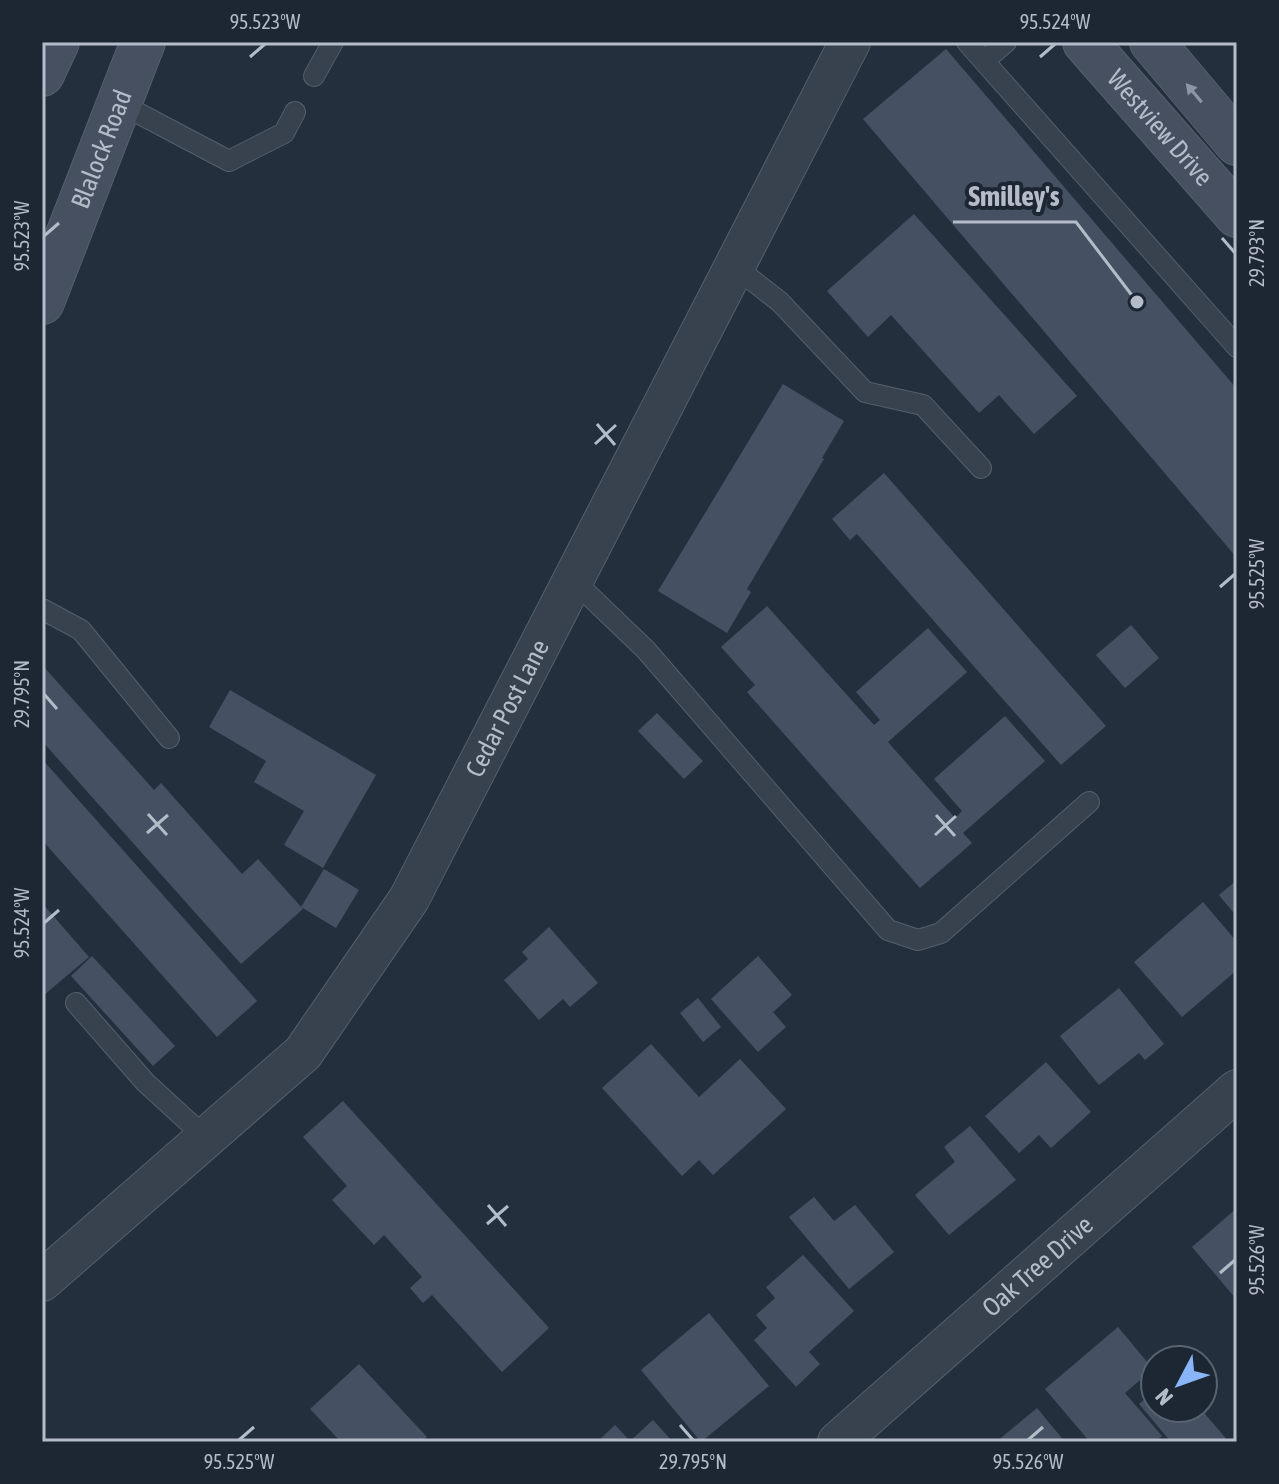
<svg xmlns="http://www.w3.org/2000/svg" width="1279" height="1484" font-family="'Asap Condensed',sans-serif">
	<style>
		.building { fill: #455162 }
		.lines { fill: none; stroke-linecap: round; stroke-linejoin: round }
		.lane-casing { stroke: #565f6c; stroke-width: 22 }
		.street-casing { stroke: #565f6c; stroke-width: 42 }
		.secondary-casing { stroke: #565f6c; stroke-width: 46 }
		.lane { stroke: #38414e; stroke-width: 20 }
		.street { stroke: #38414e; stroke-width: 40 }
		.secondary { stroke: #465061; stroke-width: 44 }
		.oneway { fill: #8e96a5 }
		.ticks { fill: none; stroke: #b4bcc9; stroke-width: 3 }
		.labels { text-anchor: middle; stroke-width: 8; stroke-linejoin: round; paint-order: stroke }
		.street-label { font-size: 26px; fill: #b4bcc9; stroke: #1d2633 }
		.leader { fill: none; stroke: #b4bcc9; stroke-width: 3 }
		.callout-dot { fill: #b4bcc9; stroke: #1d2633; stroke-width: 3 }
		.callout-label { font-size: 28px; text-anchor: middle; font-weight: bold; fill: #b4bcc9; stroke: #1d2633; stroke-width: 8; stroke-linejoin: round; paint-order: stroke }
		.neatline { fill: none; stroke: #b4bcc9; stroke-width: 3 }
		.ticks-label { font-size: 20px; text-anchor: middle; fill: #b4bcc9 }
	</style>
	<rect width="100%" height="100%" fill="#242f3e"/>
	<!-- building -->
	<g class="building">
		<polygon points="946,49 1237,389 1237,558 863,119"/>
		<polygon points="914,214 1077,396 1034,434 999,395 979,413 891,315 868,337 827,291"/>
		<polygon points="783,384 844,421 822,458 824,459 747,589 751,592 727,633 658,591"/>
		<polygon points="884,473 1106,726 1061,765 857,534 850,540 832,519"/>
		<polygon points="767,606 874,725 880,720 856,692 928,628 967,672 888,742 955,818 962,811 934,779 1005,716 1045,761 963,833 972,843 920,888 747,692 755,685 721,647"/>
		<polygon points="1131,625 1159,658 1125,688 1096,655"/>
		<polygon points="44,667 154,790 161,783 242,874 258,859 303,909 241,964 42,741 42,669"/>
		<polygon points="230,690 376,775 323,868 284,845 304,811 254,782 266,761 209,727"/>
		<polygon points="657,713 703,761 684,779 638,731"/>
		<polygon points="42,759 257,1001 217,1037 42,840"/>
		<polygon points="324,869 359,890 336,928 301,907"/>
		<polygon points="1237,880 1237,917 1219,895"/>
		<polygon points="1203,902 1237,942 1237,970 1182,1017 1134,962"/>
		<polygon points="42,903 89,957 44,995 42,993"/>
		<polygon points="549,927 598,983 570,1007 563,999 539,1020 504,980 528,959 522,952"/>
		<polygon points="92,956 175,1046 153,1066 71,976"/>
		<polygon points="758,956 792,995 773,1012 786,1027 758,1052 711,999"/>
		<polygon points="1119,988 1164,1044 1145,1060 1139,1053 1099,1085 1060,1036"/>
		<polygon points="698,998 721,1027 703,1042 680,1013"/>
		<polygon points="651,1044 699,1097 740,1059 786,1109 713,1175 699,1160 682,1176 602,1088"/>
		<polygon points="1046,1062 1091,1112 1051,1148 1039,1135 1019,1153 985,1116"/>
		<polygon points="343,1101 549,1328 502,1372 432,1295 423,1303 410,1288 422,1277 384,1235 374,1245 332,1200 347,1186 303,1137"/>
		<polygon points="970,1126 1016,1180 949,1235 915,1195 955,1162 944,1147"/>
		<polygon points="814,1197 834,1221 855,1205 894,1252 849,1289 789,1217"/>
		<polygon points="1237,1208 1237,1300 1192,1247"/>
		<polygon points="803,1255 854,1311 809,1352 820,1364 796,1387 754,1340 767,1328 756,1315 775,1298 766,1287"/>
		<polygon points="709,1313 769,1386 701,1442 641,1370"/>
		<polygon points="1118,1327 1153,1369 1125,1393 1162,1436 1155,1442 1090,1442 1045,1389"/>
		<polygon points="359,1364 427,1437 421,1442 341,1442 310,1409"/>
		<polygon points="1155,1391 1155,1408 1200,1408 1229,1442 1171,1442 1139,1404"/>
		<polygon points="1037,1408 1065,1442 996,1442"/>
		<polygon points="653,1420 673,1442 597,1442 615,1425 630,1441"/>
	</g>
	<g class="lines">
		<defs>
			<g id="lane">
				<polyline points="967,42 1237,347"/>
				<polyline points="984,61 1006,42"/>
				<polyline points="314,76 333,42"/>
				<polyline points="119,103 229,161 284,133 295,112"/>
				<polyline points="734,266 780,302 865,392 923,405 981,468"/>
				<polyline points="573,580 646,650 888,930 918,940 941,933 1089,802"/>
				<polyline points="42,609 81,630 169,738"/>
				<polyline points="76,1003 145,1082 206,1138"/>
			</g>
			<g id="street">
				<path id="s1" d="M42,1281l261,-228 106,-154 441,-857"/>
				<path id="s2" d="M838,1442l399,-352"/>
			</g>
			<g id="secondary">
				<path id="s3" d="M1085,42l152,173"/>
				<polyline points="1152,42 1237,143"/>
				<polyline points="42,74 57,42"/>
				<path id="s4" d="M42,302l101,-260"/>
			</g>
		</defs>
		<!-- lane casing -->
		<use href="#lane" class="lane-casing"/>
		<!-- street casing -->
		<use href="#street" class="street-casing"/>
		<!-- secondary casing -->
		<use href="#secondary" class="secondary-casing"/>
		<!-- lane -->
		<use href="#lane" class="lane"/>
		<!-- street -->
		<use href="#street" class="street"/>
		<!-- secondary -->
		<use href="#secondary" class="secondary"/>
	</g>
	<!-- one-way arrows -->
	<defs><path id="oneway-solid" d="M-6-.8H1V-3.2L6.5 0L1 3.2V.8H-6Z" transform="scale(2)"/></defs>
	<use class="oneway" href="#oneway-solid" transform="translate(1194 93) rotate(-130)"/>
	<!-- ticks -->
	<path class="ticks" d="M250,57l15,-13M1040,57l15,-13M44,236l15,-13M1222,238l13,15M597,424l18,21M595,444l21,-19M1220,587l15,-13M44,694l13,15M148,814l19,21M936,815l19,21M147,833l21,-18M935,835l21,-19M44,923l15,-13M488,1205l18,21M487,1224l21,-18M1220,1273l15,-13M680,1425l13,15M239,1440l15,-13M1028,1440l15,-13"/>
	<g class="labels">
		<!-- street labels -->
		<g class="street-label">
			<text dy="9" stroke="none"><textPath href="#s3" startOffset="114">Westview Drive</textPath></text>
			<text dy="9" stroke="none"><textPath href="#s4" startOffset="164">Blalock Road</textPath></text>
			<text dy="9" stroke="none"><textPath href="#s1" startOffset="748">Cedar Post Lane</textPath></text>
			<text dy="9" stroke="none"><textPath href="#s2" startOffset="266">Oak Tree Drive</textPath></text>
		</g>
	</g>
	<!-- callouts -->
	<path class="leader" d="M1137 302L1076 222H953"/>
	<circle class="callout-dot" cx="1137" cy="302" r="8"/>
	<g class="callout-label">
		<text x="1014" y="206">Smilley's</text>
	</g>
	<!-- border -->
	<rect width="1279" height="1484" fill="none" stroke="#1d2633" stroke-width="88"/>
	<!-- north arrow -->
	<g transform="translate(1179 1384) rotate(229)"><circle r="38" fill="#1d2633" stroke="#59626f" stroke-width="2"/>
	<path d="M0-6L14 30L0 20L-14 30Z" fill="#8ab4f8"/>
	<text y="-12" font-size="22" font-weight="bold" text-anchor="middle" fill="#b4bcc9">N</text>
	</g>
	<rect x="44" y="44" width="1191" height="1396" class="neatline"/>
	<g class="ticks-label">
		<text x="265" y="29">95.523°W</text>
		<text x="1055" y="29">95.524°W</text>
		<text transform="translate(22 236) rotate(-90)" y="7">95.523°W</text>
		<text transform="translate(1257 253) rotate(-90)" y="7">29.793°N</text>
		<text transform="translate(1257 574) rotate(-90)" y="7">95.525°W</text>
		<text transform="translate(22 694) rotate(-90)" y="7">29.795°N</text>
		<text transform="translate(22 923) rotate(-90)" y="7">95.524°W</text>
		<text transform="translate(1257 1260) rotate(-90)" y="7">95.526°W</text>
		<text x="239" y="1469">95.525°W</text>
		<text x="693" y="1469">29.795°N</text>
		<text x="1028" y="1469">95.526°W</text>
	</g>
</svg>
